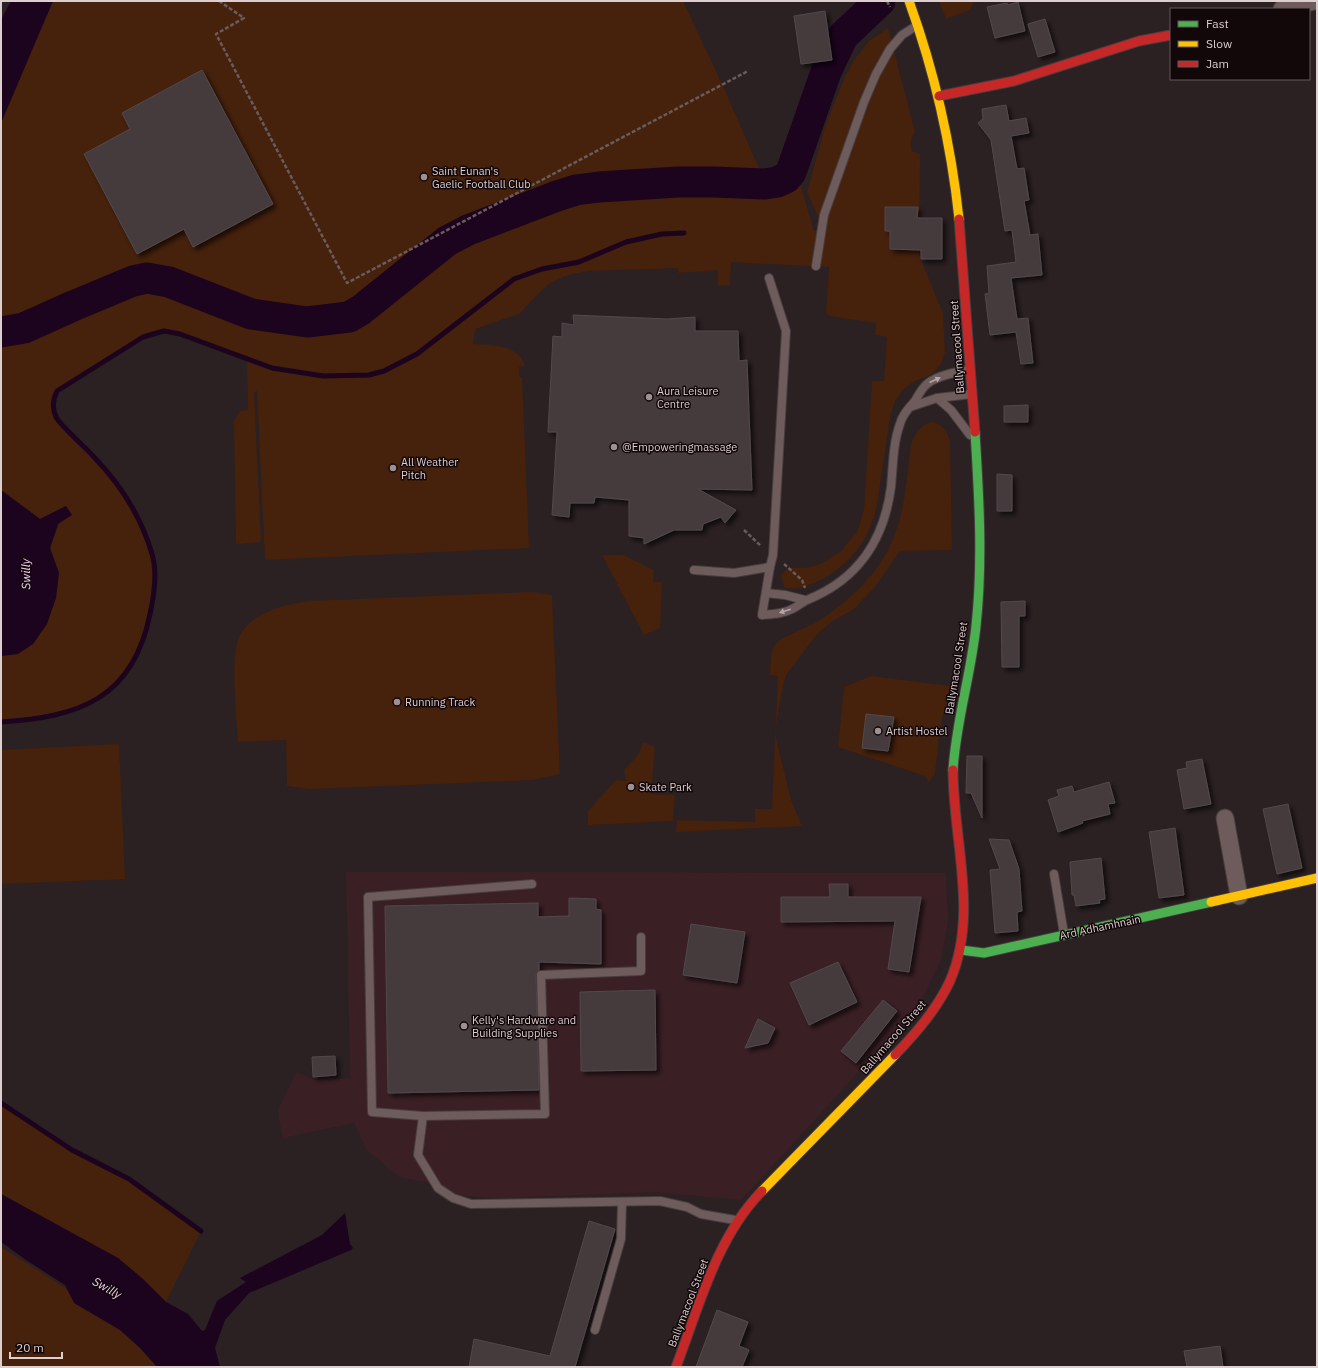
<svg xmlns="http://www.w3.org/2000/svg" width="1318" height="1368" font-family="'IBM Plex Sans',sans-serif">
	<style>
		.built { fill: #3a2025 }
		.green { fill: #46210c }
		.water { fill: #1c031e }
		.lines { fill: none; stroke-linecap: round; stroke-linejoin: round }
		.stream { stroke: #1c031e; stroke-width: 5 }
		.river { stroke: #1c031e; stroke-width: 31 }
		.building { fill: #443b3e; stroke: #52494c; filter: url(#shadow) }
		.lane-casing { stroke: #473d3f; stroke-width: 10 }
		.street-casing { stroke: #473d3f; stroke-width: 19 }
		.fast-casing { stroke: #473d3f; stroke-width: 11 }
		.slow-casing { stroke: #473d3f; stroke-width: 11 }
		.jam-casing { stroke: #473d3f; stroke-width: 11 }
		.path { stroke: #695c5c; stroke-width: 2.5; stroke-dasharray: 4 2; stroke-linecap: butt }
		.lane { stroke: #6d5c5b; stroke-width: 8 }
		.street { stroke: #6d5c5b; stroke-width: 17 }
		.fast { stroke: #4caf50; stroke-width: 9 }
		.slow { stroke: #ffc107; stroke-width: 9 }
		.jam { stroke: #c62828; stroke-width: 9 }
		.oneway { fill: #b6a6a7 }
		.poi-dot { fill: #9f9193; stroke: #12080a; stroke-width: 1.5 }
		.labels { text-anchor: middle; stroke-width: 3; stroke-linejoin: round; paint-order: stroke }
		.poi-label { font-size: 11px; fill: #ddced0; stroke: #12080a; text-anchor: start }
		.street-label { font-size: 11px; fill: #ddced0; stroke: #12080a }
		.water-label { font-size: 12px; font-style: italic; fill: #f7cffb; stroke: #12080a }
	</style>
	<defs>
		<filter id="shadow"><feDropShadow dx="3.5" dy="3.5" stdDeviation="2" flood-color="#0009"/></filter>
	</defs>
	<rect width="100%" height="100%" fill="#2b2022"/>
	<!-- built -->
	<polygon class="built" points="346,872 946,873 948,920 941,961 921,1002 887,1041 741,1200 655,1192 506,1198 461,1196 440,1185 399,1177 366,1149 354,1123 283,1138 279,1120 279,1107 297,1072 315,1080 350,1078"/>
	<!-- green -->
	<g class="green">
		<path d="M53,1h630l40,85 39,89 -47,-4 -81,2 -45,7 -12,10c42,-6 85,-7 128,-8 26,0 56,9 81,-4l14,5 14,48 10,-1 -17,-38 18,-65 19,-48 10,-19 15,-19 19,-13 27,104c-5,7 -5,11 -3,19l8,3 -1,101 24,58 2,40 -4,11 -4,5 -7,6 -17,7 -10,8 -8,11 -5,16 -13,88c-8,37 -29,63 -63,78 -10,4 -20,8 -30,4l-3,-12 7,-7 23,-1 14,-5 16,-11 17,-21 6,-21 8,-128h12l3,-44 -12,-2 1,-12 -47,-7 -3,-4 3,-45 -98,-5 -1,23 -12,1v-16l-40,3v-5l-90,3 -20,4 -18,8 -7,6 -24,25 -44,15 -2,15c18,1 46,0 52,22h-6v11h3l7,171 -264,12 -8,-169 -3,1 7,150 -25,2 -2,-122 6,-11 8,-1 -1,-51c-17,-6 -69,-29 -84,-28 -25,3 -82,45 -106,60 -4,8 -5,17 -1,26 4,8 28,30 36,37 29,31 48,59 60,100 6,19 2,42 -2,60 -17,85 -71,103 -149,108v-66l17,-2 41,-81 -9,-25 16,-42 -26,13 -39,-29v-367z"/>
		<polygon points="939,1 974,1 970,10 946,19"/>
		<path d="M933,422c10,3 13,9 17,18l2,110 -52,1 -25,36 -21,22 -21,12 -15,12 -32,42 -2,6 -8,44v13l15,62 11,26 -126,6 1,-12 78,2v-13h17l6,-133 -8,-1c1,-13 -1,-27 10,-35 15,-9 33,-14 46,-24 31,-22 58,-49 70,-85 8,-22 10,-46 13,-69 1,-7 1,-16 4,-23 5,-9 10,-16 20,-17z"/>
		<polygon points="602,555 623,555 654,570 653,582 662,582 660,628 644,635"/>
		<path d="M531,592l21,3 8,179 -27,6 -224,9 -22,-3 -1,-46 -48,2c-1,-25 -9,-87 2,-107 12,-23 46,-31 69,-34z"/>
		<polygon points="871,676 950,686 940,728 935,773 929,782 925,776 838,747 844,687"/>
		<polygon points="644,742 655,747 651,794 675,795 673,821 588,825 588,811 616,780 626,781 624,770 637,756"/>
		<polygon points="119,744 125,879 1,884 1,750"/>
		<polygon points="1,1103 72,1150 129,1179 201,1231 166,1302 143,1279 118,1258 1,1194"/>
		<polygon points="1,1247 102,1311 163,1367 1,1367"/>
	</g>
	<!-- water -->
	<g class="water">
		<polygon points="11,1 53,1 1,123 1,20"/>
		<polygon points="1,490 40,519 66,506 72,515 58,524 50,548 59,573 56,598 47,624 33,644 18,654 1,656"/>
		<polygon points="1,1194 118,1258 143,1279 166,1302 188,1314 202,1331 205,1330 217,1301 246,1282 240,1278 322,1235 345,1213 350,1244 353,1248 351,1250 249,1293 225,1320 215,1348 220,1367 157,1367 140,1348 120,1330 74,1303 65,1285 26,1260 1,1242"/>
	</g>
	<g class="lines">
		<!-- stream -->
		<g class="stream">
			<path d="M1,722c78,-5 132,-23 149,-108 4,-18 8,-41 2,-60 -11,-38 -31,-69 -58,-97 -7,-8 -35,-33 -38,-40 -4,-9 -3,-18 1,-26l86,-54 21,-6 16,3 92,34 51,8 46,-1 15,-4 33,-17 97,-75 28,-10 37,-7 47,-20 36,-8 22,-1"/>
			<polyline points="1,1103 72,1150 129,1179 201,1231"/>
		</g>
		<!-- river -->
		<polyline class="river" points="1,332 24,328 73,306 133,281 147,278 169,282 251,314 307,322 349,317 361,310 447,241 468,230 557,196 576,190 599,187 678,182 714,182 765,184 777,182 786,178 791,172 826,72 843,36 880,1"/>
	</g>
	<!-- building -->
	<g class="building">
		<polygon points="1018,2 1025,31 995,38 987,7 1007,3 1008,5"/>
		<polygon points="825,11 832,60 801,64 794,16"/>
		<polygon points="1045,19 1055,52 1038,57 1028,24"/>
		<polygon points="202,70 273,204 193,247 184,229 137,254 84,154 130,129 122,113"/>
		<polygon points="1006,105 1009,121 1026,118 1029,133 1011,136 1017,169 1024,168 1029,200 1024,201 1030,235 1038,234 1042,275 1011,278 1017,319 1028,318 1033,363 1021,364 1016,332 990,335 985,294 989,293 987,266 1016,262 1012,230 1005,231 991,140 978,123 983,119 982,109"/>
		<polygon points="885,207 918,207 917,218 942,218 942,259 921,259 921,250 890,249 890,231 885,231"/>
		<polygon points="573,315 668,319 695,317 695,331 738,331 739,361 747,360 752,490 698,489 736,510 725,523 721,517 703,524 702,530 674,530 644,544 644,538 629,536 629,500 595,497 594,503 570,503 569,517 552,515 557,432 548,432 553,336 562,337 562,323 574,325"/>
		<polygon points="1028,405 1028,422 1004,422 1004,406"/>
		<polygon points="997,474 1012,475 1012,511 997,511"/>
		<polygon points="1025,601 1025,616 1019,616 1019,667 1002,667 1001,602"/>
		<polygon points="866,714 894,717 888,751 862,748"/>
		<polygon points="967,756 982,756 982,818 971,793 966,793"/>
		<polygon points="1202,759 1211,804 1184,809 1177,770 1187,768 1186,762"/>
		<polygon points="1109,782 1115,803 1108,804 1110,814 1082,821 1083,823 1058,832 1048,800 1059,796 1057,790 1072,786 1074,792"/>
		<polygon points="1288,804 1302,868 1277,874 1263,809"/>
		<polygon points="1175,828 1184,895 1159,898 1149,832"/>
		<polygon points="989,839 1009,840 1019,869 1022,911 1017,912 1018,931 995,933 990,870 1000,869"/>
		<polygon points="1101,858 1105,899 1099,900 1100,903 1076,906 1074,895 1072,895 1070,862"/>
		<polygon points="829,884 848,884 848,897 921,897 909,972 888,969 895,921 781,922 781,897 830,897"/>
		<polygon points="569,898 596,899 596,909 601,910 601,964 539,962 539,970 536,975 539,1090 388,1093 385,906 538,903 538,917 569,916"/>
		<polygon points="691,924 745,932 737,983 683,975"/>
		<polygon points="838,962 857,1002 809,1025 790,983"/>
		<polygon points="655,990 656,1070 581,1071 580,992"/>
		<polygon points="883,1000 897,1011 856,1063 841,1051"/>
		<polygon points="758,1019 775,1028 768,1043 745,1048"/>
		<polygon points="335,1056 336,1075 313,1077 312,1057"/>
		<polygon points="589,1221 615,1229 575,1367 469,1367 474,1339 550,1356"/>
		<polygon points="717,1310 748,1322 739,1346 749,1350 742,1367 696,1367"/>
		<polygon points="1220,1346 1223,1367 1187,1367 1184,1351"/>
	</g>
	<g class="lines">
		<defs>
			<g id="lane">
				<polyline points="816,266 824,215 864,102 876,74 890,49 902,35 916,26"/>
				<polyline points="769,278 786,331 773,555 770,567"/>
				<polyline points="937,398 951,410 970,435"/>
				<polyline points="910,407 937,398 972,394"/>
				<path d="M694,570l40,3 36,-6 -8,48c11,-1 21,-1 30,-6 5,-2 10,-7 15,-9 52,-21 77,-60 84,-113 2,-21 2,-44 9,-63 2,-9 9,-16 15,-23 3,-5 7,-13 12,-17 11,-9 29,-12 43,-14"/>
				<polyline points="766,593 785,595 805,600"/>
				<polyline points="1054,874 1064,934"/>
				<polyline points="641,937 641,971 541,975 545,1114 423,1116 418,1155 438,1188 453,1198 471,1204 660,1201 687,1207 701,1214 735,1220"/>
				<polyline points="423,1116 372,1112 368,897 532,884"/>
				<polyline points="595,1330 621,1239 622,1202"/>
			</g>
			<g id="street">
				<polyline points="1282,9 1314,1"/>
				<polyline points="1225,818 1239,896"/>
			</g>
			<g id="fast">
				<path d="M953,770c3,-49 18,-95 23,-144 7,-64 3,-130 -1,-194"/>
				<polyline points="961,950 984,953 1211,902"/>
			</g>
			<g id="slow">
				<path d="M909,1c26,72 42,142 50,218"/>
				<polyline points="1211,902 1317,878"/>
				<polyline points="762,1191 895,1055"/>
			</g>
			<g id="jam">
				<polyline points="939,96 1014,81 1139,41 1171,35"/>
				<polyline points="959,219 975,432"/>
				<path d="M895,1055c21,-22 42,-46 55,-74 29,-67 3,-141 3,-211"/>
				<path d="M676,1367c23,-60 40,-129 86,-176"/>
			</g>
		</defs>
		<!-- lane casing -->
		<use href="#lane" class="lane-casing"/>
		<!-- street casing -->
		<use href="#street" class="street-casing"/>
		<!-- fast casing -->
		<use href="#fast" class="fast-casing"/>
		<!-- slow casing -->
		<use href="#slow" class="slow-casing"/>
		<!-- jam casing -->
		<use href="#jam" class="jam-casing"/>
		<!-- path -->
		<g class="path">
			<polyline points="219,1 244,18 216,34 347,283 748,71"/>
			<polyline points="887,1 890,7"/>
			<polyline points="744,530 761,546"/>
			<polyline points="784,564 802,580 805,588"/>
		</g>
		<!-- lane -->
		<use href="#lane" class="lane"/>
		<!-- street -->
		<use href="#street" class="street"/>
		<!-- fast -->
		<use href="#fast" class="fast"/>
		<!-- slow -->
		<use href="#slow" class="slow"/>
		<!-- jam -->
		<use href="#jam" class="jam"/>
	</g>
	<!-- one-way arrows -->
	<defs><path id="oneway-solid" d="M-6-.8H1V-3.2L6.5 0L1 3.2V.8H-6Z"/></defs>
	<g class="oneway">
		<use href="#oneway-solid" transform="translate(935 380) rotate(-25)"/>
		<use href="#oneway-solid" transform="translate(785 611) rotate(163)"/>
	</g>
	<!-- markers -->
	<g class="poi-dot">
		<circle cx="424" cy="177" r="4"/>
		<circle cx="649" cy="397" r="4"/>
		<circle cx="614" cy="447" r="4"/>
		<circle cx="393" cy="468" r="4"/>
		<circle cx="397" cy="702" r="4"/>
		<circle cx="878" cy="731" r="4"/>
		<circle cx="631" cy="787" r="4"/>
		<circle cx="464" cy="1026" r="4"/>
	</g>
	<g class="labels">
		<!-- poi labels -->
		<g class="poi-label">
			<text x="432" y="175">Saint Eunan's<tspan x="432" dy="13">Gaelic Football Club</tspan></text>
			<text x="657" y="395">Aura Leisure<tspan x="657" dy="13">Centre</tspan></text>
			<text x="622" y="451">@Empoweringmassage</text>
			<text x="401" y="466">All Weather<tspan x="401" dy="13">Pitch</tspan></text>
			<text x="405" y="706">Running Track</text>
			<text x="886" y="735">Artist Hostel</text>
			<text x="639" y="791">Skate Park</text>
			<text x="472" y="1024">Kelly's Hardware and<tspan x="472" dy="13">Building Supplies</tspan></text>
		</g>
		<!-- street labels -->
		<g class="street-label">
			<text transform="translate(957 347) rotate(-94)" y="4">Ballymacool Street</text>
			<text transform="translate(956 668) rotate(-81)" y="4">Ballymacool Street</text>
			<text transform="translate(1100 927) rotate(-12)" y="4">Ard Adhamhnain</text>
			<text transform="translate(893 1037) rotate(-49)" y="4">Ballymacool Street</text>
			<text transform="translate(688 1303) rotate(-69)" y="4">Ballymacool Street</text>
		</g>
		<!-- water labels -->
		<g class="water-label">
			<text transform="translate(26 574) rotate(-91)" y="4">Swilly</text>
			<text transform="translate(107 1288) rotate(29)" y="4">Swilly</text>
		</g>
	</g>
	<!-- border -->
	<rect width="1318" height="1368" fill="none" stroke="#ddced0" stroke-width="4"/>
	<!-- legend -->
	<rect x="1170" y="8" width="140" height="72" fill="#12080a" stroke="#635759"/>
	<rect x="1178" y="21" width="20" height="6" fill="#4caf50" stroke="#635759"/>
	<text x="1206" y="28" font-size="12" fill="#ddced0">Fast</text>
	<rect x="1178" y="41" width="20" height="6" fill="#ffc107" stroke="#635759"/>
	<text x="1206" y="48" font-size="12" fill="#ddced0">Slow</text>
	<rect x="1178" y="61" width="20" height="6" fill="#c62828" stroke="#635759"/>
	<text x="1206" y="68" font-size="12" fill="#ddced0">Jam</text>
	<!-- scale -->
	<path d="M10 1352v6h52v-6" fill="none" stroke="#ddced0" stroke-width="2"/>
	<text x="16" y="1352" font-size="12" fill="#ddced0" stroke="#12080a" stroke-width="3" paint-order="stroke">20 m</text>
</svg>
